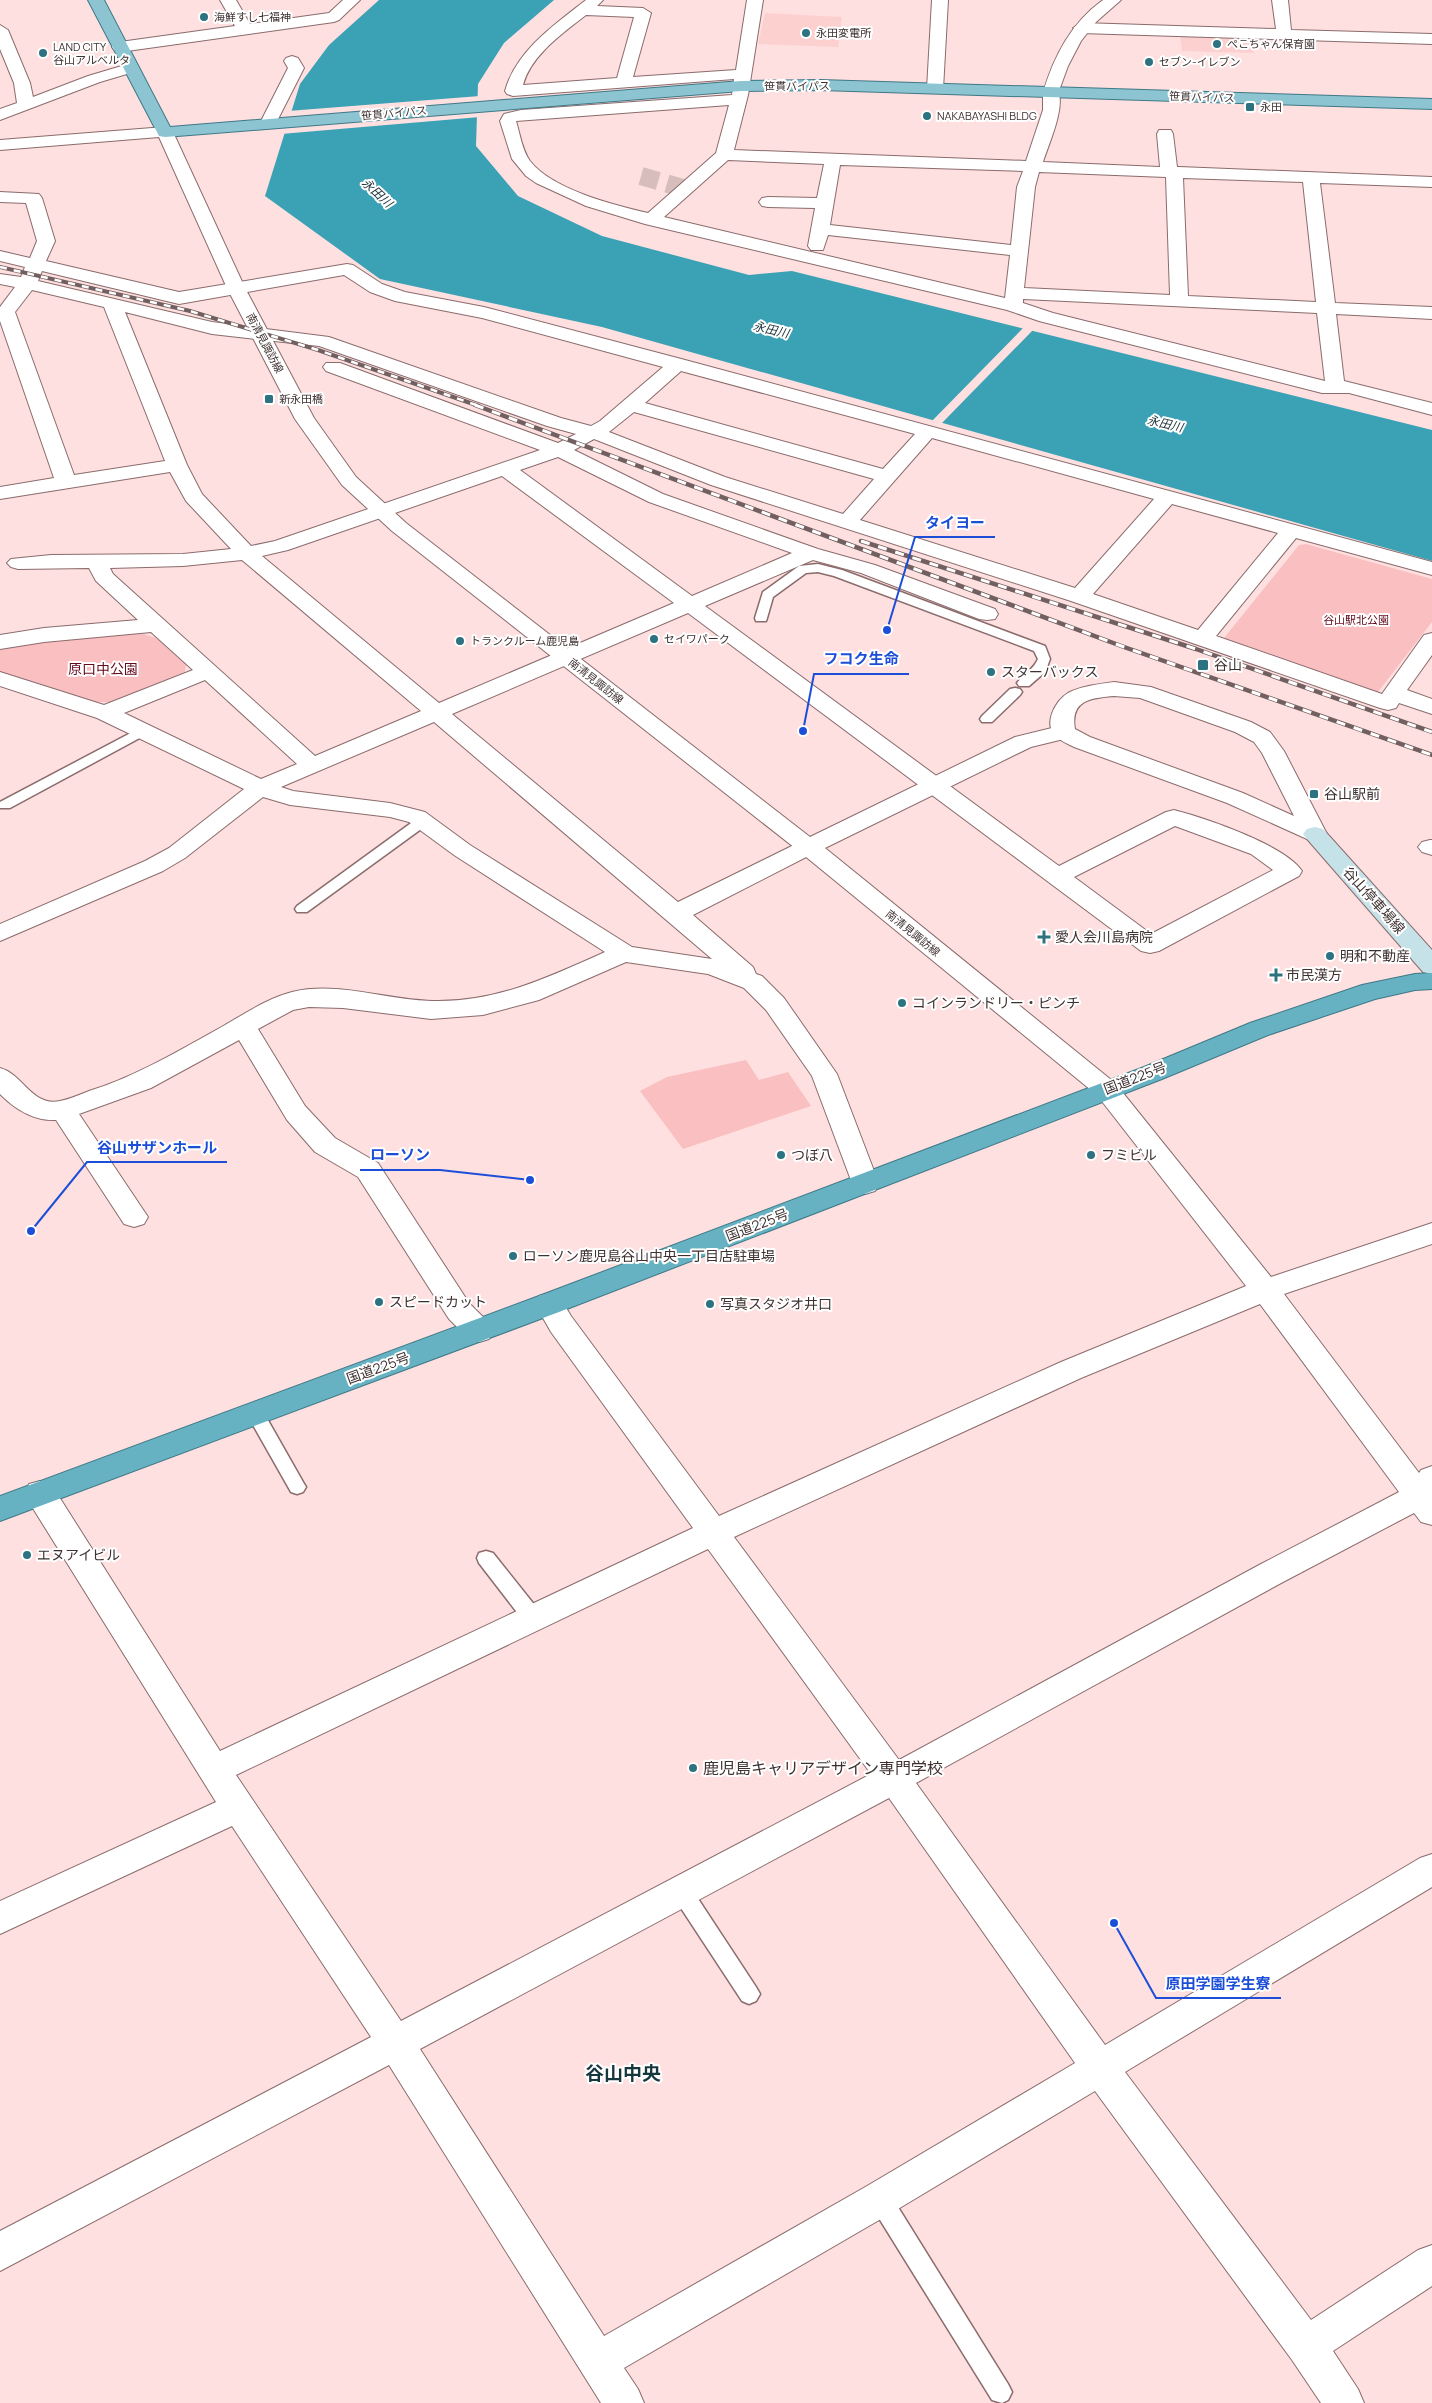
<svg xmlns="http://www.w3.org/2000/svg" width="1432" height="2403" font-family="Manrope,'Noto Sans JP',sans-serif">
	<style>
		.built { fill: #fdd0d0 }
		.green { fill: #fabfc1 }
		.water { fill: #3ba1b5 }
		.pier { fill: #fee0e0 }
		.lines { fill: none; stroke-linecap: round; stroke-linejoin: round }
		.minor-tunnel { stroke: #d8bdbd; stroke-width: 18; stroke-dasharray: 18 9; stroke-linecap: butt }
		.service-casing { stroke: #8b6b6c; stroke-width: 3 }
		.minor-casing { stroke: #8b6b6c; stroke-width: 2 }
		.tertiary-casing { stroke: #8b6b6c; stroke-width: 2 }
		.secondary-casing { stroke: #8b6b6c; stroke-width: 2 }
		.primary-casing { stroke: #3f7886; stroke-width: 2 }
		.trunk-casing { stroke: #3f7886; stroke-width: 2 }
		.service { fill: #fff; fill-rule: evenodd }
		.minor { fill: #fff; fill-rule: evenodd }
		.tertiary { fill: #fff; fill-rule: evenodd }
		.secondary { fill: #c5e2e8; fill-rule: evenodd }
		.primary { fill: #8cc5d1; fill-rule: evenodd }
		.trunk { fill: #66b2c2; fill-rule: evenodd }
		.rail-far1-casing { stroke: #725f5f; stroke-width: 4 }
		.rail-casing { stroke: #725f5f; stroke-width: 4.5 }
		.rail-far1 { stroke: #fff; stroke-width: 2.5; stroke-dasharray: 7; stroke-linecap: butt }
		.rail { stroke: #fff; stroke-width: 3; stroke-dasharray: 9; stroke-linecap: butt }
		.poi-dot { fill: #2c7280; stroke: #fff; stroke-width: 2 }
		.labels { text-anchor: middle; stroke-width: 4; stroke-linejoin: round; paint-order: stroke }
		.far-poi-label { font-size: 11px; fill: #3f3131; stroke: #fff; text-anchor: start }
		.far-street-label { font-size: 11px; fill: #3f3131; stroke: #fff }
		.far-park-label { font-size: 11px; fill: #630a1c; stroke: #fff }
		.far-water-label { font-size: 12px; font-style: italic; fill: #21383d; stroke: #fff }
		.poi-label { font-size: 14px; fill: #3f3131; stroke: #fff; text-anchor: start }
		.park-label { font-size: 14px; fill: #630a1c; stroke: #fff }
		.street-label { font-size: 14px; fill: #3f3131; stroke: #fff }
		.near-poi-label { font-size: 16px; fill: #3f3131; stroke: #fff; text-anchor: start }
		.near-quarter-label { font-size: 19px; font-weight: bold; fill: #17373e; stroke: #fff }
		.leader { fill: none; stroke: #1d4ed8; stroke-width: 2 }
		.callout-dot { fill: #1d4ed8; stroke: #fff; stroke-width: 2 }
		.callout-label { font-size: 15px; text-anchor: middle; font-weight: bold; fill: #1d4ed8; stroke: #fff; stroke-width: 4; stroke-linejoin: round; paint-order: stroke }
	</style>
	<rect width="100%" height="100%" fill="#fee0e0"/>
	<!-- built -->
	<g class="built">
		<polygon points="765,13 842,17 838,47 758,44"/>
		<polygon points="1180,35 1252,37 1254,53 1182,51"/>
	</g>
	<!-- green -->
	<g class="green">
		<polygon points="1306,544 1432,579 1432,622 1378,692 1224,638 1299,545"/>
		<polygon points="141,633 156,638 186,665 185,672 110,702 95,702 0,672 0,649 48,640"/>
		<polygon points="746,1060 759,1080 788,1072 811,1106 683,1149 640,1091 667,1077"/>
	</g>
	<!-- water -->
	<polygon class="water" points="379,0 554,0 504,43 478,84 476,146 518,196 602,236 749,275 792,271 1432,430 1432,561 602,327 380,279 265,196 300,84 329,45"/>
	<!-- pier -->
	<g class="pier">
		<polygon points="480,96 480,117 281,134 288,111"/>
		<polygon points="1025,326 1034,329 940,425 931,422"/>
	</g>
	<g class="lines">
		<!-- minor-tunnel -->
		<polyline class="minor-tunnel" points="641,176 686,189"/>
		<defs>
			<g id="service">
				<path d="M818,564l24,6 203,76 5,13 -5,13 -16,14h-10l-2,-3c7,-9 16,-13 21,-24l-4,-8 -200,-75 -16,-4 -12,1 -33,24 -6,21 -1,3h-10l-1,-3 8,-26 36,-26z"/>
				<polygon points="1015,688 1020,689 1022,692 1020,695 992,722 982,722 980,719 982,716 1010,689"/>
				<polygon points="142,727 147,728 149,731 147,734 10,808 0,808 0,802"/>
				<polygon points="423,817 430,821 428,824 307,912 297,912 295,909 297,906 418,818"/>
				<polygon points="255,1406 261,1408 303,1482 306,1487 303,1492 297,1494 291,1492 249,1418 246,1413 249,1408"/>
				<polygon points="486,1551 493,1553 540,1612 542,1618 540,1624 533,1626 526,1624 479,1563 477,1558 479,1553"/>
				<polygon points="682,1883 689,1885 756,1987 760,1994 756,2001 749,2004 742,2001 675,1899 672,1892 675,1885"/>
				<polygon points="880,2188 888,2191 1008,2384 1012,2392 1008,2400 1002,2403 992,2400 872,2207 869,2199 872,2191"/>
			</g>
			<g id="minor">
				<polygon points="220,0 236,0 250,24 329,13 343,0 360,0 339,20 334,22 120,52 114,50 112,47 114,44 120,42 235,26"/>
				<path d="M586,0h17l-6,6 46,2 8,5 -18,64 103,-7 11,-70h16l-15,95 -14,55 292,11 17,-51v-17l2,-3h12c10,14 -9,56 -14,72l117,5 -3,-33 2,-4h12l2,4 4,33h2l253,10v10l-112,-4 15,120 97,4v12l-96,-5 8,67 88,22v12l-83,-22h-27l-283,-72 -32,-11 -362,-86 -59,-18 -50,-23 -10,-7 -14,-17 -12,-38 4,-7 17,-4 211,-15 2,-16 -221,17 -6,-2 -2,-3c11,-40 49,-66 81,-91zM586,15l48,2 -17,61 -94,7c8,-30 40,-52 63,-70zM729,105l-13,48 -68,60c-34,-8 -95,-23 -118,-52 -8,-11 -10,-27 -14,-40zM728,160l96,4 -7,34 -49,-1 -6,1 -3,4 3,4 6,1 47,1 -7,38 3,4h12l5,-15 182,20 -5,43 -341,-81zM840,165l183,6 -6,16 -6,58 -181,-20zM1039,172l127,5 4,118 -146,-7 11,-101zM1183,178l120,4 13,120 -128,-6zM1023,299l294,14 8,68 -272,-68 -30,-10z"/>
				<polygon points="932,0 948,0 943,89 941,92 929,92 927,89"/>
				<polygon points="1272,0 1288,0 1291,30 1432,34 1432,44 1081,33 1073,28 1081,23 1276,29"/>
				<polygon points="0,25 8,30 30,83 33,97 88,76 125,65 137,65 139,68 137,71 100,82 0,120 0,109 17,103 14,83 0,49"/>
				<polygon points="292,56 298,58 304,68 274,127 262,127 260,123 288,68 284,61 286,58"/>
				<path d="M0,192l39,2 3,4 13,43 -9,20 133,31 168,-28 6,1 29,19 23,8 79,15 201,53 747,202v13l-136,-37 -80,98 166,58 42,-59 8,-2v22l-25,35 25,9v15l-33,-11 -3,5 -8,2 -8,-2 -309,-107 -360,-116 -117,-46 -20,11 89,44 155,55 57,16 120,44 3,5 -3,5 -8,1 -8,-1 -118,-46 -48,-13 -108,46 354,260 107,-54 8,-2c31,8 111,35 128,61l-3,5 -140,75 -9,2 -9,-2 -453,-338 -236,101 226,188 122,-60 8,-2 8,2 4,5 -4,5 -123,63 60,52 3,7 6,2 22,22 53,76 42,110 -4,7 -10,3 -10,-3 -43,-115 -46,-66 -22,-22 -36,-14 -82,-12 -87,38 -56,15 -52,4 -88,-11 -34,-1 -16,3 -35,19 47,77 30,32 43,25 91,140 20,20 4,8 -4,8 -10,3 -10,-3 -20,-20 -91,-142 -43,-25 -28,-32 -48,-80 -88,48 -72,26 69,103 -4,7 -10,3 -10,-3 -68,-104c-23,1 -41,-11 -56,-26v-26c23,6 32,39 60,33 10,-2 19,-6 29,-10 48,-15 91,-41 136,-66 21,-12 43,-27 67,-33 46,-11 94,8 140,9 63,2 117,-24 173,-49l-151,-97 -45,-33 -19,-5 -100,-12 -27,-8 -78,61 -22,13 -163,70v-17l145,-63 24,-13 75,-59 -147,-71 -97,-32v-14l104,33 89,-35 -42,-38 -107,10 -44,7v-14l44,-7 94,-8 -42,-39 -7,-13 -71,1 -7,-2 -4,-4 4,-4 40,-4 132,-1 48,-5 -45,-48 -16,-29 -170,27v-12l54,-9 -54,-157v-14l15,-20 -15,-3v-10l21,3 4,-10 -25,-6v-10l30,7 7,-17 -11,-38 -26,-1zM42,271l137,33 165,-29 26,17 25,9 87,17 181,49 -63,54 -9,5 -30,-8 -232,-81 -117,-15 -174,-41zM32,290l72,17 61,154 -91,14 -59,-163zM125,312l87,22 107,12 228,80 29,8 -18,9 -218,-80h-14l-3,4 3,4 214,79 -265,91 -24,5 -49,-52 -15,-29zM681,371l234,63 -32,35 -238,-66zM634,412l240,67 -31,35 -118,-37 -116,-45zM932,438l222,61 -79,89 -215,-68zM558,457l91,45 143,51 -100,43 -172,-126zM502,476l172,127 -235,100 -177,-147 26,-6zM1172,504l106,29 -80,97 -105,-36zM242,560l179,151 -106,45 -202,-182 -3,-6 73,-2zM205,680l92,84 -36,15 -137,-66zM434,722l278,237 -80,-12 -162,-102 -45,-33 -35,-9 -97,-12 -12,-4zM1175,826l76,28 22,16 -122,64 -77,-57z"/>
				<path d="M1114,682l37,5 100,35 19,10 14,19 43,83 -4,5 -8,2 -8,-2 -80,-36 -153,-56c-6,-3 -13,-6 -17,-10 -15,-12 -2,-36 11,-44 13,-7 31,-9 46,-11zM1114,696l26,2 95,34 19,10 8,11 32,63 -51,-23 -153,-56 -15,-8c-5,-29 16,-31 39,-33z"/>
				<polygon points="1430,840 1432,840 1432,855 1422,852 1418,847 1422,842"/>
				<path d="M1106,1080l9,3 156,194 161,-54v21l-148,50 135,179 2,-3 11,-4v59l-11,-3 -7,-9 -131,69 -367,201 189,262 315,-187 12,-4v33l-307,185 186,248 107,-70 14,-5v41l-99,65 25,38 6,14h-43l-29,-43 -197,-269 -202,121 -269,156 14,21 6,14h-43l-212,-338 -389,206v-40l371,-194 -139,-211 -232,108v-33l216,-99 -187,-300 -4,-9 4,-9 11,-3 11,3 169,267 473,-223 -142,-196 -16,-28 4,-8 10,-3 10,3 12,20 148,200 342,-154 185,-76 -149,-191 -4,-6 4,-6zM1260,1304l139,188 -138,72 -362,196 -165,-223 347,-159zM708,1549l163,225 -470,247 -165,-246zM889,1798l186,265 -208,123 -263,150 -184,-287z"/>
			</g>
			<g id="tertiary">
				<path d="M1103,0h18l-25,22 -15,19 -13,25 -11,30h-12l-2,-3c11,-37 28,-70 60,-93z"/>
				<polygon points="165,127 171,128 173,132 245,288 314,418 356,477 406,523 810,837 1015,737 1064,725 1072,727 1075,732 1072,737 1031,747 825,848 1115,1083 1119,1089 1115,1095 1106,1098 1097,1095 800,852 392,531 342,485 295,419 227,288 159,137 0,150 0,140"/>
			</g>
			<polygon id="secondary" points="1315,827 1323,829 1432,950 1432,974 1423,972 1307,839 1303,834 1307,829"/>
			<polygon id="primary" points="88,0 104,0 170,127 741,81 820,80 1432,99 1432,109 820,90 741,91 165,137 159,136 157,132"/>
			<polygon id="trunk" points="1432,973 1432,989 1415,990 1375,999 1268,1035 1162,1079 559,1312 0,1521 0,1496 539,1296 1144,1067 1250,1023 1362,985 1415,974"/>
		</defs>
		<!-- service casing -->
		<use href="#service" class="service-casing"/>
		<!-- minor casing -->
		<use href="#minor" class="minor-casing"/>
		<!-- tertiary casing -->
		<use href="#tertiary" class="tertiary-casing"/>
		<!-- secondary casing -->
		<use href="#secondary" class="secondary-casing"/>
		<!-- primary casing -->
		<use href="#primary" class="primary-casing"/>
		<!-- trunk casing -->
		<use href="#trunk" class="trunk-casing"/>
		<!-- service -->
		<use href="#service" class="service"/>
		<!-- minor -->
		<use href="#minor" class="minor"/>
		<!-- tertiary -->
		<use href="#tertiary" class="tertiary"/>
		<!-- secondary -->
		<use href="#secondary" class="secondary"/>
		<!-- primary -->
		<use href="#primary" class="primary"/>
		<!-- trunk -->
		<use href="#trunk" class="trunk"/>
		<defs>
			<polyline id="rail-far1" points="0,267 190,311 318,350 479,406"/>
			<g id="rail">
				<polyline points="475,405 1124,647 1432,755"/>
				<polyline points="861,541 1196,649 1432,732"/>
			</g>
		</defs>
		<!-- rail-far1 casing -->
		<use href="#rail-far1" class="rail-far1-casing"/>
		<!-- rail casing -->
		<use href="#rail" class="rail-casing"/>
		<!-- rail-far1 -->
		<use href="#rail-far1" class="rail-far1"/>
		<!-- rail -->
		<use href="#rail" class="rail"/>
	</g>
	<!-- markers -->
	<g class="poi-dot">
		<circle cx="204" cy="17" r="5"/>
		<circle cx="806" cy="33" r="5"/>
		<circle cx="1217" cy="44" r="5"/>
		<circle cx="43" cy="53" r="5"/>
		<circle cx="1149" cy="62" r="5"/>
		<rect x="1245" y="102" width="10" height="10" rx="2.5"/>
		<circle cx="927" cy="116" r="5"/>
		<rect x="264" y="394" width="10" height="10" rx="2.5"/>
		<circle cx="654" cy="639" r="5"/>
		<circle cx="460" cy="641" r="5"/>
		<rect x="1197" y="659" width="12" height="12" rx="2.5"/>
		<circle cx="991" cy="672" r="5"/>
		<rect x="1309" y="789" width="10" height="10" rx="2.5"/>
		<path d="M1041.5 929.5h5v5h5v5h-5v5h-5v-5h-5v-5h5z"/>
		<circle cx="1330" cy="956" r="5"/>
		<path d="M1273.5 967.5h5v5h5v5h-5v5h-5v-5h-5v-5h5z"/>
		<circle cx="902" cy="1003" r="5"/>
		<circle cx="781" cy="1155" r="5"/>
		<circle cx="1091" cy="1155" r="5"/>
		<circle cx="513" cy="1256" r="5"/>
		<circle cx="379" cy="1302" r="5"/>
		<circle cx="710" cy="1304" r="5"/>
		<circle cx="27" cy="1555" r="5"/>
		<circle cx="693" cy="1768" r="5"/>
	</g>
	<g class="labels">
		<!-- far-poi labels -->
		<g class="far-poi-label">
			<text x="214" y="21">海鮮すし七福神</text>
			<text x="816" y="37">永田変電所</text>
			<text x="1227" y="48">ぺこちゃん保育園</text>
			<text x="53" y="51">LAND CITY<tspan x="53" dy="13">谷山アルベルタ</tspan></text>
			<text x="1159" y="66">セブン-イレブン</text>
			<text x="1260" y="111">永田</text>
			<text x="937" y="120">NAKABAYASHI BLDG</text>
			<text x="279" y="403">新永田橋</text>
			<text x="664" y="643">セイワパーク</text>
			<text x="470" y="645">トランクルーム鹿児島</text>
		</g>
		<!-- far-street labels -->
		<g class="far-street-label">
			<text x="797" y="90">笹貫バイパス</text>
			<text transform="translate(1202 97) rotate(2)" y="4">笹貫バイパス</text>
			<text transform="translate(394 113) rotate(-5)" y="4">笹貫バイパス</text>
			<text transform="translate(265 343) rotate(62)" y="4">南清見諏訪線</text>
			<text transform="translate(596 681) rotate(38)" y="4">南清見諏訪線</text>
			<text transform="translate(913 933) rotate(39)" y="4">南清見諏訪線</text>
		</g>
		<!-- far-park labels -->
		<g class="far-park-label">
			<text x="1356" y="624">谷山駅北公園</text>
		</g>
		<!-- far-water labels -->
		<g class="far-water-label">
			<text transform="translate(377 193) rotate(43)" y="4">永田川</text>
			<text transform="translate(771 330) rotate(13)" y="4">永田川</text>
			<text transform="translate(1165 424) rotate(13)" y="4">永田川</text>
		</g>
		<!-- poi labels -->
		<g class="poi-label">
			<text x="1214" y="670">谷山</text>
			<text x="1001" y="677">スターバックス</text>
			<text x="1324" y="799">谷山駅前</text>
			<text x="1055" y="942">愛人会川島病院</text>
			<text x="1340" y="961">明和不動産</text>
			<text x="1286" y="980">市民漢方</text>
			<text x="912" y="1008">コインランドリー・ピンチ</text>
			<text x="791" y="1160">つぼ八</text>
			<text x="1101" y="1160">フミビル</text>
			<text x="523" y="1261">ローソン鹿児島谷山中央一丁目店駐車場</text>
			<text x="389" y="1307">スピードカット</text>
			<text x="720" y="1309">写真スタジオ井口</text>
			<text x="37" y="1560">エヌアイビル</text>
		</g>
		<!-- park labels -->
		<g class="park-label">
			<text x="103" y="674">原口中公園</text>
		</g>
		<!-- street labels -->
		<g class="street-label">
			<text transform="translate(1374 900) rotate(48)" y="5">谷山停車場線</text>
			<text transform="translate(1135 1078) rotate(-21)" y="5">国道225号</text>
			<text transform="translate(757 1225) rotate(-21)" y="5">国道225号</text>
			<text transform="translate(378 1368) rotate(-20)" y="5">国道225号</text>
		</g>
		<!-- near-poi labels -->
		<g class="near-poi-label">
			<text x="703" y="1774">鹿児島キャリアデザイン専門学校</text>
		</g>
		<!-- near-quarter labels -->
		<g class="near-quarter-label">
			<text x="623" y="2080">谷山中央</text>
		</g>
	</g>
	<!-- callouts -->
	<path class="leader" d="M887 630L915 537H995M803 731L814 674H909M31 1231L87 1162H227M530 1180L440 1170H360M1114 1923L1156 1998H1281"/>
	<g class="callout-dot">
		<circle cx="887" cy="630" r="5"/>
		<circle cx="803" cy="731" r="5"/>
		<circle cx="31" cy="1231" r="5"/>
		<circle cx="530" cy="1180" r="5"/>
		<circle cx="1114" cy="1923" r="5"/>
	</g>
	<g class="callout-label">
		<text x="955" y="528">タイヨー</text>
		<text x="861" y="664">フコク生命</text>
		<text x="157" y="1153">谷山サザンホール</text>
		<text x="400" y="1160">ローソン</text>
		<text x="1218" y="1989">原田学園学生寮</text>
	</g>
</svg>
